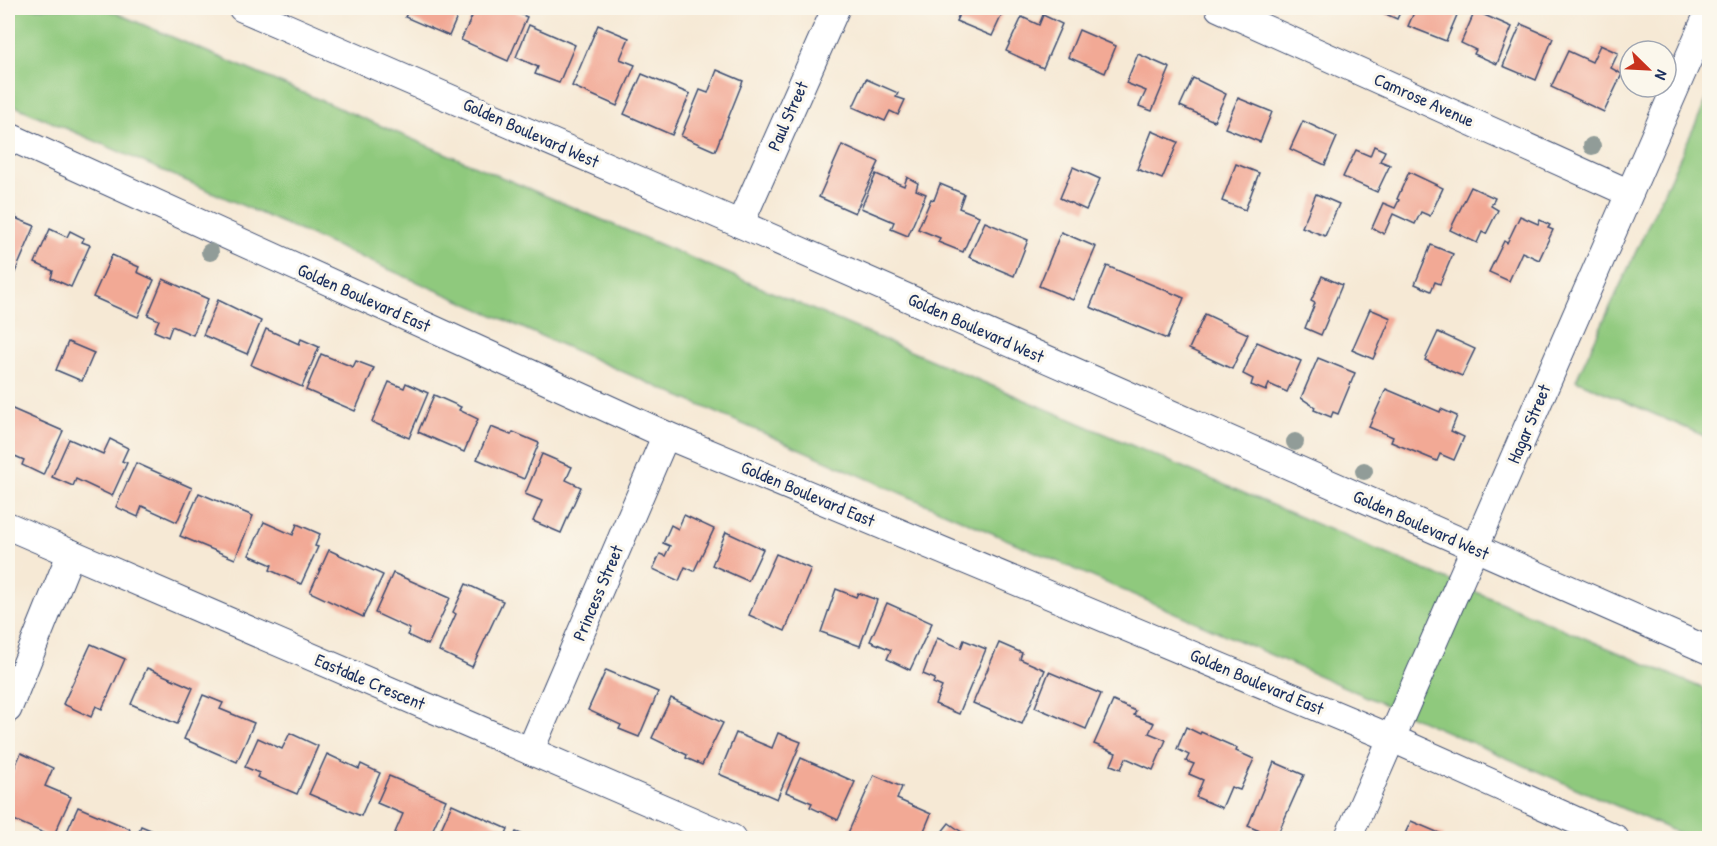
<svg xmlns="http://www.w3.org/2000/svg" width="1717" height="846" font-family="'Patrick Hand',sans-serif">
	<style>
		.green { fill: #8fc97d; stroke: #557c6e; stroke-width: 1.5 }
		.building { fill: #f2a995 }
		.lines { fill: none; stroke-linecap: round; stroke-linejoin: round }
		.minor-casing { stroke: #3c4b70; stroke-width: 29 }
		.minor { stroke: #fff; stroke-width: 27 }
		.tree { fill: #919c98 }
		.labels { text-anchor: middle; stroke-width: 6; stroke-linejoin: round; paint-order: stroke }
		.street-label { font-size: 18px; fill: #1b2f5e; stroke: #fbf7ec }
	</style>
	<rect width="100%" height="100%" fill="#fbf7ec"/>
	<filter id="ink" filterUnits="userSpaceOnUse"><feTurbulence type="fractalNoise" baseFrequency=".0167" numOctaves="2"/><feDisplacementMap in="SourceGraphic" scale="12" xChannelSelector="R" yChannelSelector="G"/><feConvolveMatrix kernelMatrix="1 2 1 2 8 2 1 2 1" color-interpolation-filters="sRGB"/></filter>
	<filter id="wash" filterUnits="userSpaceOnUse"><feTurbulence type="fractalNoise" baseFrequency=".008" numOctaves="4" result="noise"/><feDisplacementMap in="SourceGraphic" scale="24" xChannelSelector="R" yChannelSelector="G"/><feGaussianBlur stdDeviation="1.35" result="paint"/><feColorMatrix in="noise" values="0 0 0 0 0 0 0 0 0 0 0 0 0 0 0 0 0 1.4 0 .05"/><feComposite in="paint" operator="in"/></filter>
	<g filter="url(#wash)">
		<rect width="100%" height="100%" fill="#f6e9d5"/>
		<!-- green -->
		<g class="green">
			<polygon points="8,8 104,8 1709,691 1709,838 1690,838 8,103"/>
			<polygon points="1709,95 1709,438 1576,380"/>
		</g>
		<g id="blocks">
			<!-- building -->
			<g class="building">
				<polygon points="383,8 397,8 395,13"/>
				<polygon points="410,8 461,8 449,36 405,17"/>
				<polygon points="476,8 506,8 527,17 508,61 461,40"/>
				<polygon points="962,8 1005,8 992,36 956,21"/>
				<polygon points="1372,8 1402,8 1397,19"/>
				<polygon points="1416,8 1460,8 1446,41 1408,26"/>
				<polygon points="1475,11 1512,27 1497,64 1474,54 1476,50 1461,43"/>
				<polygon points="1043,15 1062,24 1043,68 1006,51 1022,17 1039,25"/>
				<polygon points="1521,24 1553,38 1536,80 1503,66"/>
				<polygon points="529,25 575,45 559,83 535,74 538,67 516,57"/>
				<polygon points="598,25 629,38 620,59 635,65 617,106 572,86"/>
				<polygon points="1079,30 1116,46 1105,73 1068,57"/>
				<polygon points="1600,45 1618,53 1611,68 1622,74 1604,112 1551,87 1568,51 1592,62"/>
				<polygon points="1138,54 1170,68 1152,111 1139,106 1146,91 1126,83"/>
				<polygon points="717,70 743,81 715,151 681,136 700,90 708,93"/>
				<polygon points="642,74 690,94 672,135 624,114"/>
				<polygon points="1193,78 1226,94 1214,121 1180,106"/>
				<polygon points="866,79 898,93 896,97 905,100 898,115 890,111 885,121 853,107"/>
				<polygon points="1238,98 1272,112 1260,142 1225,128"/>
				<polygon points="1303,121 1337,137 1325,165 1290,149"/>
				<polygon points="1152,131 1178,142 1162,179 1137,169"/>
				<polygon points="842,145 879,162 855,213 819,197"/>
				<polygon points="1374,146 1385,151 1380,161 1390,165 1377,192 1343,177 1356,150 1370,156"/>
				<polygon points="1236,164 1259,173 1245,210 1222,201"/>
				<polygon points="1073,167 1100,179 1086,210 1060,198"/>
				<polygon points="1409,172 1443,188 1430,216 1421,212 1415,224 1393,214 1384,234 1372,228 1383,203 1395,208 1399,200 1397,199"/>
				<polygon points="876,174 904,186 907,177 918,183 916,190 926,194 908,236 891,229 894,222 861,208"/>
				<polygon points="940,184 964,194 959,208 979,216 963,252 938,242 940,238 918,229 931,199 934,200"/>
				<polygon points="1471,187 1495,198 1491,206 1498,210 1486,234 1482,232 1477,243 1450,230"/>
				<polygon points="1316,194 1339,204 1325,236 1302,227"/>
				<polygon points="8,212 16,216 15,218 35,226 13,277 8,274"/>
				<polygon points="1520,216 1538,224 1540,220 1550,225 1548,228 1553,230 1539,260 1522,252 1509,281 1489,272 1504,241 1507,243"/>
				<polygon points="985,222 1028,240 1014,276 969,257"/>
				<polygon points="50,229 67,237 70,231 84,238 82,242 90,245 71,287 51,278 53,271 35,263"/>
				<polygon points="1061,232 1096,247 1073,300 1039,286"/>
				<polygon points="1431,245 1453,254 1440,284 1435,282 1431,291 1415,284"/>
				<polygon points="112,255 139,267 137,272 154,280 138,317 93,297"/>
				<polygon points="1107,266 1184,298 1167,339 1090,307"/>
				<polygon points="1322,276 1342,285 1321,335 1305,328 1315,303 1311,301"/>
				<polygon points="163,279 208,299 193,335 172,326 168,337 154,331 159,320 148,315"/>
				<polygon points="218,300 261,321 247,354 203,335"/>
				<polygon points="1370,309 1391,318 1373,359 1352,350"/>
				<polygon points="1205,314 1248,334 1232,369 1189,349"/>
				<polygon points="266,329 299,344 301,339 319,347 302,387 251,365"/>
				<polygon points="1438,332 1475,349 1462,376 1425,360"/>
				<polygon points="68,342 94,353 82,381 56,370"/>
				<polygon points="1257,342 1301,361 1287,392 1269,384 1266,391 1251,385 1253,379 1243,374"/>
				<polygon points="321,354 353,367 356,361 374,368 355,411 306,390"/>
				<polygon points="1318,358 1355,373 1338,414 1333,412 1331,417 1314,410 1315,407 1301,398"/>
				<polygon points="389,382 404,388 406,383 428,393 409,438 372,422"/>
				<polygon points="1386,389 1440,412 1441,409 1457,416 1451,431 1464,437 1454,460 1440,454 1437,461 1391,442 1393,437 1369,427"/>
				<polygon points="434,395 461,407 459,410 478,419 464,452 418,432"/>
				<polygon points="8,407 63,431 43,475 22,465 24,460 8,453"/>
				<polygon points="491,427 511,435 513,432 539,443 524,479 477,459"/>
				<polygon points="69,439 103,454 110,439 128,448 122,461 127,463 112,496 76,479 73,486 52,477"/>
				<polygon points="542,454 572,467 566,480 581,487 561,533 533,521 542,501 525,494"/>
				<polygon points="136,463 192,488 177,522 142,506 138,517 116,507"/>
				<polygon points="199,493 253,516 235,559 180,536"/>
				<polygon points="684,515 714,529 694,571 685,567 679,581 653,569 660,554 665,556 670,546 663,543 671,525 678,529"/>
				<polygon points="264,522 293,535 297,524 320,534 315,546 318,547 301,584 270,570 272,565 249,555"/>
				<polygon points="726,532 763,549 748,581 712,565"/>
				<polygon points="329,550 383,575 363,617 310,592"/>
				<polygon points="776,554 811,569 785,631 749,615"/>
				<polygon points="393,573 450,598 428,645 407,635 410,629 375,613"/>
				<polygon points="466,584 503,601 472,667 439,651 456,614 453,612"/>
				<polygon points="836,589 856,597 858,593 877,600 860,646 821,632"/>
				<polygon points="887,603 932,623 910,670 887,659 891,650 870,641"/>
				<polygon points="937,638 961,648 964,640 986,649 959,714 935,704 942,687 933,683 935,679 923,674"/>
				<polygon points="999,643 1022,653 1020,659 1045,670 1022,724 973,703"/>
				<polygon points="91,644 125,659 102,709 96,706 91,717 63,704"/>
				<polygon points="147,668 193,688 177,724 131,704"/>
				<polygon points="606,670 658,692 639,737 619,729 621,725 588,710"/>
				<polygon points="1049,672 1101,694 1086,729 1035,707"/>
				<polygon points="203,695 223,703 220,709 254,723 237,762 184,739"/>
				<polygon points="671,698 723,723 702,765 686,758 687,755 652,738"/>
				<polygon points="1113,701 1136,711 1134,715 1154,723 1149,733 1166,740 1153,770 1126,758 1121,769 1111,765 1116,753 1094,744"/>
				<polygon points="1186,727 1200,734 1201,732 1237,748 1236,751 1254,759 1240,790 1231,787 1222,808 1196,797 1203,780 1189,774 1194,764 1186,761 1189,755 1177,749"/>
				<polygon points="290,733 318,746 297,794 257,777 259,773 245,767 258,738 282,749"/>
				<polygon points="736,733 772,748 778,733 801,742 777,799 719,774"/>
				<polygon points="21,753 53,768 45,786 71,797 53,837 14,820 13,823 8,821 8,783"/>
				<polygon points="327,754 359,769 361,764 380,773 361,816 309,794"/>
				<polygon points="801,758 855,782 838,820 810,807 812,803 786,792"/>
				<polygon points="1274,762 1304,775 1276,838 1248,826"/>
				<polygon points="874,775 902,787 897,799 931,814 921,838 860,838 848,833"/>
				<polygon points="389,776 446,800 429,838 402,838 394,835 403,814 377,803"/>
				<polygon points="452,804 508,829 504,838 437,838"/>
				<polygon points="78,807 130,829 126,838 64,838"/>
				<polygon points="1411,821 1444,835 1442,838 1403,838"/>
				<polygon points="949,823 970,838 937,838"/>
				<polygon points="141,826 170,838 136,838"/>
				<polygon points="516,832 531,838 513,838"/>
			</g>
		</g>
	</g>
	<g filter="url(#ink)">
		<use href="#blocks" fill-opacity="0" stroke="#3c4b70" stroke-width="1.5"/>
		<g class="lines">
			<defs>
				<g id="minor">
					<polyline points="242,8 740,224 1710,651"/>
					<polyline points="1219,8 1629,193"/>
					<polyline points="8,136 666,435 1391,738 1615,838"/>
					<polyline points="740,224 836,8"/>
					<polyline points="8,526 732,838"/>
					<polyline points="8,709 71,553"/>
					<polyline points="530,751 666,435"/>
					<polyline points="1348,838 1710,9"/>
				</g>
			</defs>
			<!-- minor casing -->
			<use href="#minor" class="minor-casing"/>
			<!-- minor -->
			<use href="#minor" class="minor"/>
		</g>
		<!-- trees -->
		<g class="tree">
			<circle cx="1592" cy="146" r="9"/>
			<circle cx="210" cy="252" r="9"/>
			<circle cx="1295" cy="442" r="9"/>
			<circle cx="1364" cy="471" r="9"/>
		</g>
	</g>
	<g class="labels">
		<!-- street labels -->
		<g class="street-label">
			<text transform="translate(1424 100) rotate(24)" y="6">Camrose Avenue</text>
			<text transform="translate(788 116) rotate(-66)" y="6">Paul Street</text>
			<text transform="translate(531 133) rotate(24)" y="6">Golden Boulevard West</text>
			<text transform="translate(364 298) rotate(24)" y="6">Golden Boulevard East</text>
			<text transform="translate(976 328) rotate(24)" y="6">Golden Boulevard West</text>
			<text transform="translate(1529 424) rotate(-67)" y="6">Hagar Street</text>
			<text transform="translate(808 494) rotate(23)" y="6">Golden Boulevard East</text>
			<text transform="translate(1421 525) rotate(24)" y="6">Golden Boulevard West</text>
			<text transform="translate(598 593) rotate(-67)" y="6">Princess Street</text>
			<text transform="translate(370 682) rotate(23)" y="6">Eastdale Crescent</text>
			<text transform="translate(1257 682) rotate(23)" y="6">Golden Boulevard East</text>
		</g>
	</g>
	<!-- margin -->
	<rect width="1717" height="846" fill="none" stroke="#fbf7ec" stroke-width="30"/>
	<!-- north arrow -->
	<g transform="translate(1648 69) rotate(114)"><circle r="28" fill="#fbf7ec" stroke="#a1a7b3" stroke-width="1.5"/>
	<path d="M0-4.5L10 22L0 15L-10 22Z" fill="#c8321e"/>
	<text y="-9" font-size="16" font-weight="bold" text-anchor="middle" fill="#1b2f5e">N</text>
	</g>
</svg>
